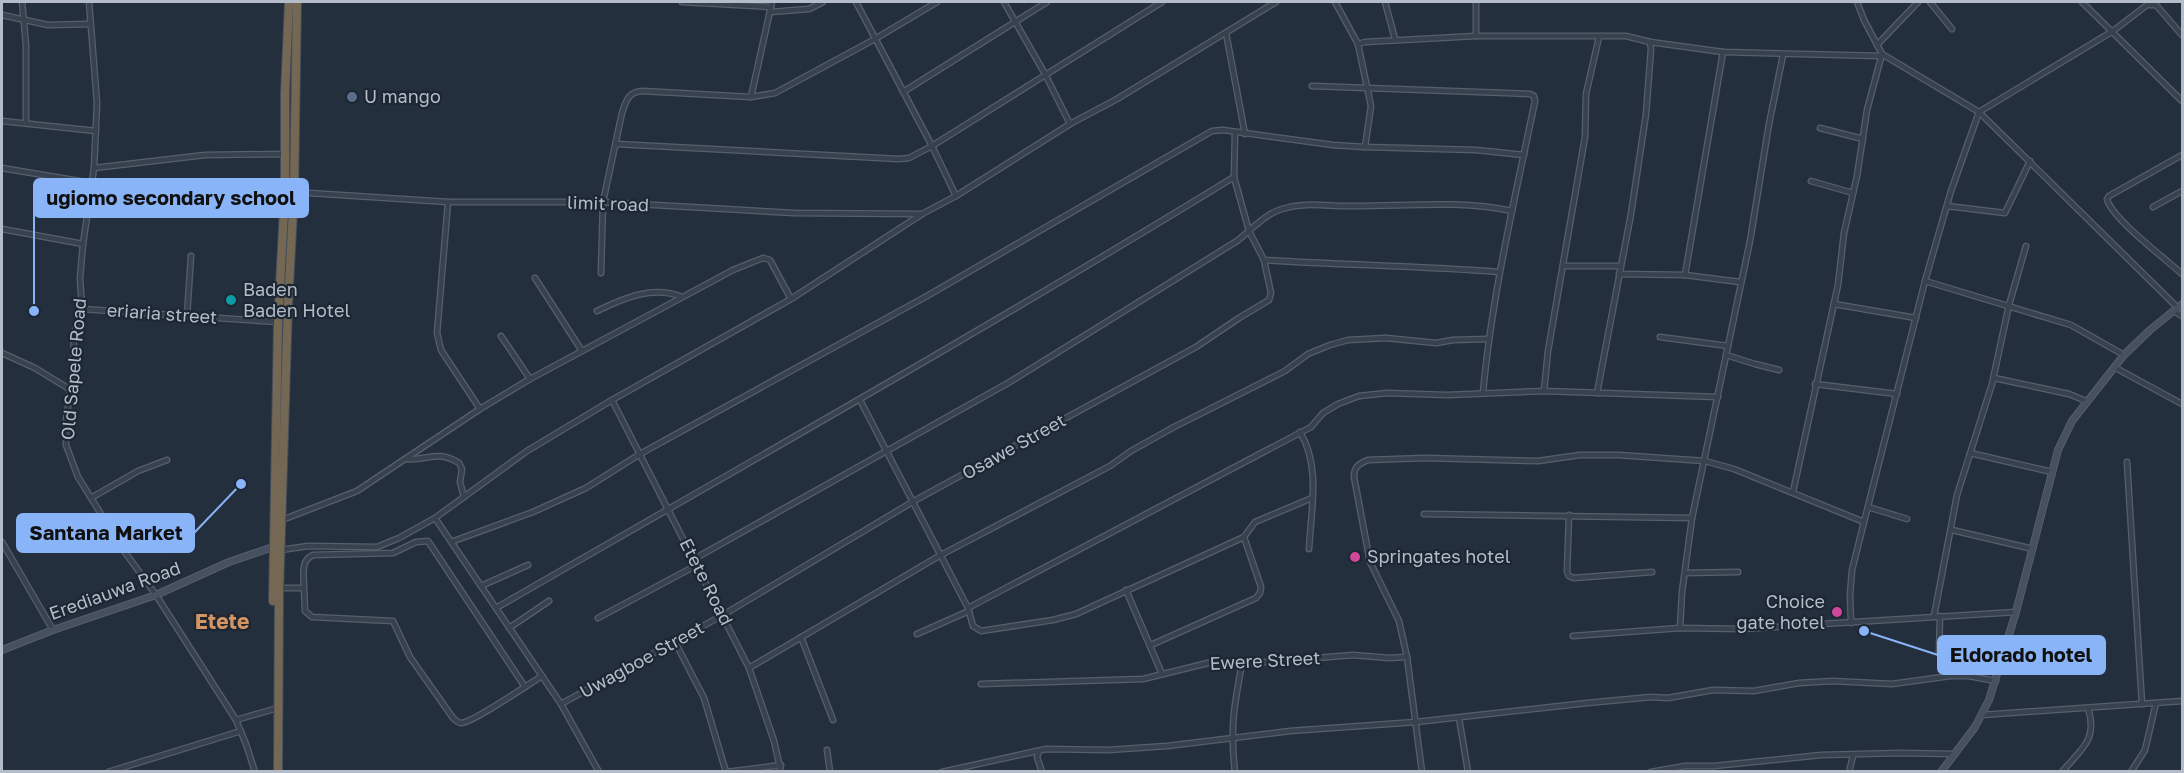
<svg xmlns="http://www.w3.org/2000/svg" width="2184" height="773" font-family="'Golos Text',sans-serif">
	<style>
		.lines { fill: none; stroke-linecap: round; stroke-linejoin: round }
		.street-casing { stroke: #565f6c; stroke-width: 7 }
		.secondary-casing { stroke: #565f6c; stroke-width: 8 }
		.highway-casing { stroke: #434c59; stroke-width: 10 }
		.street { stroke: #38414e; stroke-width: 4.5 }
		.secondary { stroke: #465061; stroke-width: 6 }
		.highway { stroke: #746855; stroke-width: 8 }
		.service-dot { fill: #5c6f8a; stroke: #1d2633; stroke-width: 2 }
		.culture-dot { fill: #0f9aa8; stroke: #1d2633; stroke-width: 2 }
		.hotel-dot { fill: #d1479c; stroke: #1d2633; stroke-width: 2 }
		.labels { text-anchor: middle; stroke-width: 4.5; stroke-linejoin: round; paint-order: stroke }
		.poi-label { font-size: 18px; fill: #b4bcc9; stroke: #1d2633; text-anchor: start }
		.street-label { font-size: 18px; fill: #b4bcc9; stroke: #1d2633 }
		.quarter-label { font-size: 21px; font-weight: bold; fill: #d59563; stroke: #1d2633 }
		.leader { fill: none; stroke: #8ab4f8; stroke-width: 2 }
		.callout-dot { fill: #8ab4f8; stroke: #1d2633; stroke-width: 2 }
		.callout { fill: #8ab4f8; stroke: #8ab4f8; stroke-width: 2 }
		.callout-label { font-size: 20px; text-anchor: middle; font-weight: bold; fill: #111 }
	</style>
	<rect width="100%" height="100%" fill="#242f3e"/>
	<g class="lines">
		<defs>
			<g id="street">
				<polyline points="22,2 26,45 26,123"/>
				<polyline points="89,2 97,103 94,168 83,244 80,278 82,309 74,333 73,374 66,420 66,445 78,477 124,551 156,595 236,720 246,744 255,772"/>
				<polyline points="682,2 771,7"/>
				<polyline points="856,2 932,146 956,196"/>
				<polyline points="1004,2 1045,74 1070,124"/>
				<polyline points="1335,2 1358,44"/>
				<polyline points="1385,2 1395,39"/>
				<polyline points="1476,2 1476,36"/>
				<polyline points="1930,2 1952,29"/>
				<polyline points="2082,2 2182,101"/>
				<polyline points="771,12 809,9 823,2"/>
				<polyline points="2,15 48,25 90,24"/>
				<polyline points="1226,33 1245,134"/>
				<polyline points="1650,42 1723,52 1882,56"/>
				<polyline points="1877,45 1918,2"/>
				<polyline points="1882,54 1979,112 2178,308"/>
				<path d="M1312,86l218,8 4,2 1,5c-20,97 -43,193 -52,292"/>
				<polyline points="903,92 1047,2"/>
				<polyline points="751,97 772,2"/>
				<polyline points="2,121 96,131"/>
				<polyline points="1820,128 1863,139"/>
				<polyline points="616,144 899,159 909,158 932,146 1162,2"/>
				<polyline points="1365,147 1476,150 1524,155"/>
				<path d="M2182,155l-73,41 -2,3c4,19 59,60 75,75"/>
				<polyline points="2,168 91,183"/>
				<polyline points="94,168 205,155 284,154"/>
				<polyline points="1811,181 1853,193"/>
				<polyline points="294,192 448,202 603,202 794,213 922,214"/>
				<polyline points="448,202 437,333 441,350 480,409"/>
				<polyline points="1947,206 2005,213 2030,161"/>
				<polyline points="2153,207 2182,191"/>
				<polyline points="2,229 83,244"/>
				<path d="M1264,260c78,5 157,6 235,12"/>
				<polyline points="1563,266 1620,266"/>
				<path d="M601,273l2,-71 19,-89c4,-12 6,-21 20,-22l109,6 24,-4 100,-54 62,-37"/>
				<polyline points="1619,274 1685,275 1740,282"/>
				<polyline points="1685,275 1723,52"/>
				<polyline points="535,278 582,351"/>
				<polyline points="1925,281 2071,325 2124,355"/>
				<polyline points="1834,304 1916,318"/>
				<polyline points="82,309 278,322"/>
				<path d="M597,311c27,-13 56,-26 85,-14"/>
				<polyline points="2174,311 2182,316"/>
				<polyline points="187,316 191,256"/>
				<polyline points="501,336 530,379"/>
				<polyline points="1660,337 1728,346"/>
				<polyline points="2,353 35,368 71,390"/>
				<polyline points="1726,355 1755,364 1779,370"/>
				<polyline points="2114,367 2182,404"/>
				<polyline points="1994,378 2069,394 2086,401"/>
				<polyline points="1815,384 1897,394"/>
				<polyline points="1544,391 1548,351 1585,137 1586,94 1599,37"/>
				<polyline points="612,400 749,668 774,741 781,772"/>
				<polyline points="860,400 968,608 973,626 981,631 1053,620 1076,614 1244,537 1255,522 1312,498"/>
				<path d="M1300,432c21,34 11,78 9,117"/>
				<polyline points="1970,453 2052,472"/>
				<path d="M407,459c21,2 30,-10 52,4l3,6 -2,13 4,15"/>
				<polyline points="2127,462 2142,704"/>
				<polyline points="1793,492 1838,285 1844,233 1857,176 1867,110 1882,54 1864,20 1857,2"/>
				<polyline points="91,498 138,471 167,460"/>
				<polyline points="1868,507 1907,519"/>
				<polyline points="1424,514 1692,518"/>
				<polyline points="1569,515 1567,572 1569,576 1574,578 1652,572"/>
				<polyline points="435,518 561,704 599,772"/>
				<polyline points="282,520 357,491 480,409 530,379 733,270 763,258 770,260 791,299"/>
				<polyline points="1952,530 2033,549"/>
				<polyline points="2,542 53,630"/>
				<polyline points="451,542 533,512 586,488 640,454 927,296 1212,131 1223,130 1333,145 1365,147 1371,106 1358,44 1365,42 1476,36 1626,36 1650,42 1651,49 1646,114 1631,214 1597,393"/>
				<polyline points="281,550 308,546 377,547 399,538 435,518 527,451 612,400 791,299 922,214 956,196 1070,124 1117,99 1276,2"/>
				<path d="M694,559l314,-176 229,-142c14,-11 28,-27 45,-32 24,-8 48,-2 73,-3 52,0 105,-6 157,5"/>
				<polyline points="1685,573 1738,572"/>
				<polyline points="481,586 528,565"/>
				<path d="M279,588h25l1,23 7,6 81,4 17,36 43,61c3,2 5,5 8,5 11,0 68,-39 81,-47"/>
				<path d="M304,588c0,-13 -4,-27 9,-33l80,-2 23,-11 12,-1 97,146"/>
				<polyline points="1126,590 1162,674"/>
				<path d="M496,608c247,-142 495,-282 738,-431"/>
				<polyline points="968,608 1311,427 1323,413 1338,404 1359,396 1387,393 1447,395 1544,391 1718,397"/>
				<polyline points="1934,616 1957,495 1992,384 2009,305 2026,246"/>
				<polyline points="598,618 697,565"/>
				<polyline points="1851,623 1850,595 1852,570 1864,522 1925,281 1951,191 1979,112 2113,31 2147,5 2156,5 2182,35"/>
				<polyline points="509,628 549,601"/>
				<polyline points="1680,628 1682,592 1692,518 1750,241 1769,124 1783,55"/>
				<polyline points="917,634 969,611"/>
				<polyline points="1573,636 1680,628 1742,629 2016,612"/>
				<polyline points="801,637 833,720"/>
				<polyline points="675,642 704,698 726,772"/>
				<polyline points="1151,645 1256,598 1260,593 1261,587 1244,537"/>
				<polyline points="1939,653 1940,616"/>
				<polyline points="749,668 939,556 1110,466 1131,451 1174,427 1285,371 1308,354 1330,345 1348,340 1386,338 1436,343 1453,340 1488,339"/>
				<polyline points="981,684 1143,679 1212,662 1242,664 1353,655 1389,658 1407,657"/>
				<polyline points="561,704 723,615 914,501 1196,347 1239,318 1269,300 1271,293 1264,260 1249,231 1234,177 1235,133"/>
				<polyline points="1982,715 2182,701"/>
				<polyline points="1459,718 1468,772"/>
				<polyline points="236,720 274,709"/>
				<polyline points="827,750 830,772"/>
				<polyline points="1039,751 1037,757 1042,772"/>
				<polyline points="108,772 241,731"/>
				<polyline points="727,772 781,765"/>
				<polyline points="942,772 1046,749 1108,750 1167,746 1290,731 1416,722 1587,703 1651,697 1668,698 1713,690 1754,691 1799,683 1833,681 1892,684 1950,676 1969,676 1996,681"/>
				<path d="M1235,772c-5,-43 -1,-67 7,-108"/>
				<path d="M1422,772l-15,-115 -8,-36 -29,-59 -16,-85c0,-11 5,-13 14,-17l57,-2 113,3 42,-6h38l87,6 29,8 130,53"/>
				<polyline points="1651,772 1685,766 1714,766 1821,755 1901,753 1955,754"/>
				<polyline points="1849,772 1853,756"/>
				<path d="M2062,772c20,-24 36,-32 26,-64"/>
				<polyline points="2131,772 2145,750 2156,703"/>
			</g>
			<g id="secondary">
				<polyline points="2,650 53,630 156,595 229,562 273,547"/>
				<polyline points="1941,772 1975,727 1989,700 2016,612 2058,450 2072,421 2124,355 2150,330 2182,304"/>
			</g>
			<g id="highway">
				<polyline points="273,601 278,322 285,191 285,93 289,2"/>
				<polyline points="278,772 279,593 288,305 294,192 297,2"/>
			</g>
		</defs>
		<!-- street casing -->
		<use href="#street" class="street-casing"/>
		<!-- secondary casing -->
		<use href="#secondary" class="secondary-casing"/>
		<!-- highway casing -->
		<use href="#highway" class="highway-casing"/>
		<!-- street -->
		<use href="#street" class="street"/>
		<!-- secondary -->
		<use href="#secondary" class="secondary"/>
		<!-- highway -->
		<use href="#highway" class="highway"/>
	</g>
	<!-- markers -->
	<circle class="service-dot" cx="352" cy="97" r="6"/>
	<circle class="culture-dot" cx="231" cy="300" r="6"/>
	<g class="hotel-dot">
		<circle cx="1355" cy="557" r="6"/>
		<circle cx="1837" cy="612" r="6"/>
	</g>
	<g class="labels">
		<!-- poi labels -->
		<g class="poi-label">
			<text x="364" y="103">U mango</text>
			<text x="243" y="296">Baden<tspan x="243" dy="21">Baden Hotel</tspan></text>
			<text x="1367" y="563">Springates hotel</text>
			<text x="1825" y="608" text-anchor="end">Choice<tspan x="1825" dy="21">gate hotel</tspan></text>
		</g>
		<!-- street labels -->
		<g class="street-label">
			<text transform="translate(608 204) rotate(2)" y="6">limit road</text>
			<text transform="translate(162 314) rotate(4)" y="6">eriaria street</text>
			<text transform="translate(74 369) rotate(-85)" y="6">Old Sapele Road</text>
			<text transform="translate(1014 447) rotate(-29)" y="6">Osawe Street</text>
			<text transform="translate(706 582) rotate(63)" y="6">Etete Road</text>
			<text transform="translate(115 591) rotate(-20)" y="6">Erediauwa Road</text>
			<text transform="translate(642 660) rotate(-29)" y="6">Uwagboe Street</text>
			<text transform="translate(1265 661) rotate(-3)" y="6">Ewere Street</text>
		</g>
		<!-- quarter labels -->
		<g class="quarter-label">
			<text x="222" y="629">Etete</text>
		</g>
	</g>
	<!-- callouts -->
	<path class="leader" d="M34 311L34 198M241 484L194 533M1864 631L1938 655"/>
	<g class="callout-dot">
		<circle cx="34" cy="311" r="6"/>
		<circle cx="241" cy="484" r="6"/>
		<circle cx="1864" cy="631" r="6"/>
	</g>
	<g class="callout">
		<rect x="34" y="179" width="274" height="38" rx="6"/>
		<rect x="17" y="514" width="177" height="38" rx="6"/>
		<rect x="1938" y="636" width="167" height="38" rx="6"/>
	</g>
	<g class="callout-label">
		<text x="171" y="205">ugiomo secondary school</text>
		<text x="106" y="540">Santana Market</text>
		<text x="2021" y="662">Eldorado hotel</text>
	</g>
	<!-- border -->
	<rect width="2184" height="773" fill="none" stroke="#b4bcc9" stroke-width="6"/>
</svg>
